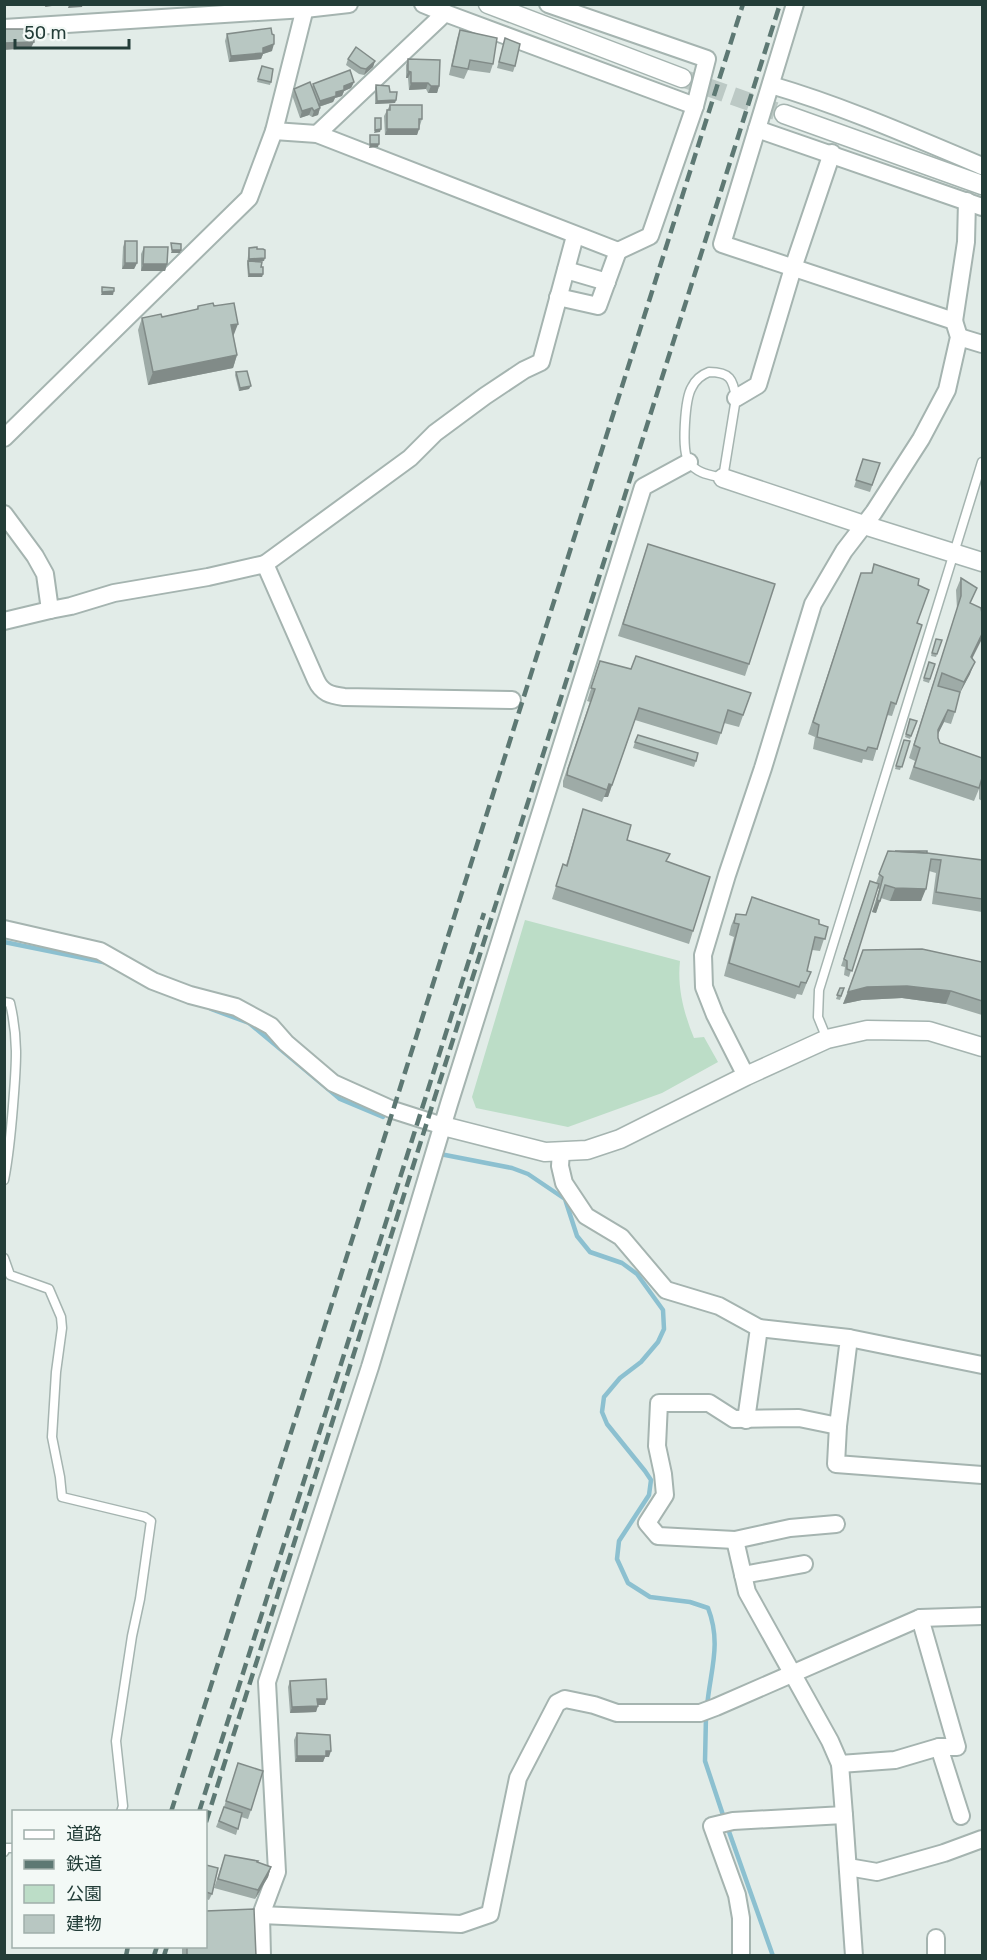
<svg xmlns="http://www.w3.org/2000/svg" width="987" height="1960" font-family="Rubik,'Noto Sans JP',sans-serif">
	<style>
		.green { fill: #bcddc7 }
		.lines { fill: none; stroke-linecap: round; stroke-linejoin: round }
		.stream { stroke: #8cc0d0; stroke-width: 4.5 }
		.tertiary-tunnel { stroke: #bcc9c5; stroke-width: 18; stroke-dasharray: 18 9; stroke-linecap: butt }
		.service-casing { stroke: #a5b4b0; stroke-width: 11 }
		.minor-casing { stroke: #a5b4b0; stroke-width: 20 }
		.tertiary-casing { stroke: #a5b4b0; stroke-width: 21 }
		.service { stroke: #fff; stroke-width: 8 }
		.minor { stroke: #fff; stroke-width: 16 }
		.tertiary { stroke: #fff; stroke-width: 18 }
		.rail { stroke: #5d7873; stroke-width: 4.5; stroke-dasharray: 12 6; stroke-linecap: butt }
		.wall { fill: #9eaba7 }
		.shaded-wall { fill: #818b88 }
		.building { fill: #b8c7c2; stroke: #818b88; stroke-width: 1.5 }
	</style>
	<rect width="100%" height="100%" fill="#e2ece8"/>
	<!-- green -->
	<path class="green" d="M525,920l155,41c-3,26 4,53 14,77l10,-1 14,25 -56,31 -94,34 -92,-19 -4,-11z"/>
	<g class="lines">
		<!-- stream -->
		<g class="stream">
			<polyline points="4,942 108,963"/>
			<polyline points="211,1009 249,1023 340,1099 383,1117"/>
			<path d="M440,1154l72,14 16,6 37,25 12,37 13,16 32,11 15,11 26,36 1,19 -6,13 -17,20 -21,16 -16,19 -2,15 5,12 38,47 6,9 -2,15 -30,46 -2,18 11,24 22,14 40,5 18,6c14,36 2,63 -1,99"/>
			<polyline points="706,1716 705,1761 724,1818"/>
			<polyline points="727,1826 773,1956"/>
		</g>
		<!-- tertiary-tunnel -->
		<polyline class="tertiary-tunnel" points="682,78 784,114"/>
		<defs>
			<g id="service">
				<path d="M709,372c21,0 24,7 27,26l-13,80c-12,-3 -26,-4 -34,-16 -8,-11 -4,-64 3,-75 4,-8 9,-12 17,-15z"/>
				<path d="M4,1002l6,1c9,38 6,64 3,103 -2,25 -4,49 -9,74"/>
				<polyline points="827,1039 818,1017 819,990 982,462"/>
				<polyline points="4,1258 10,1275 49,1289 61,1317 62,1328 56,1372 52,1437 60,1477 62,1497 145,1517 151,1521 140,1599 132,1636 116,1741 123,1806 121,1812"/>
				<polyline points="4,1852 6,1848 14,1848"/>
			</g>
			<g id="minor">
				<polyline points="423,4 445,13"/>
				<polyline points="4,28 305,9 349,4"/>
				<path d="M771,85c72,21 142,52 211,81"/>
				<polyline points="757,129 982,207"/>
				<polyline points="274,131 317,134 618,251 650,236 695,106 707,59 548,4"/>
				<polyline points="317,134 445,13 695,106"/>
				<polyline points="566,270 607,282"/>
				<polyline points="558,297 598,306 618,251"/>
				<polyline points="954,321 966,242 967,201"/>
				<polyline points="959,337 982,344"/>
				<polyline points="736,398 758,385 793,268 832,153"/>
				<polyline points="4,438 249,198 274,131 306,4"/>
				<path d="M4,514l31,42 10,18 5,36 21,-4 43,-13 94,-16 57,-13 51,116c6,13 14,15 28,17l168,3"/>
				<polyline points="265,564 410,458 435,433 485,396 524,370 541,362 575,236"/>
				<polyline points="4,621 50,610"/>
				<polyline points="4,929 100,951 153,981 190,995 236,1007 271,1026 286,1043 333,1083 393,1110 443,1126"/>
				<polyline points="746,1076 715,1015 704,987 703,955 727,875 763,768 813,604 844,551 874,512 921,439 947,390 959,337 954,321 722,244 795,4"/>
				<polyline points="561,1151 560,1166 564,1183 586,1216 621,1237 666,1290 719,1306 759,1328 849,1338 838,1426 836,1464 982,1475"/>
				<polyline points="849,1338 982,1365"/>
				<polyline points="746,1420 759,1328"/>
				<polyline points="836,1524 790,1528 735,1540 658,1536 647,1523 665,1495 663,1474 657,1446 659,1403 709,1403 734,1419 799,1418 838,1426"/>
				<polyline points="735,1540 747,1592 830,1741 840,1764 895,1760 939,1747 957,1747 920,1618"/>
				<polyline points="743,1575 804,1564"/>
				<polyline points="939,1747 961,1816"/>
				<polyline points="844,1815 854,1956"/>
				<polyline points="848,1867 877,1872 944,1853 982,1839"/>
				<polyline points="261,1915 461,1924 490,1914 518,1778 557,1703 565,1699 594,1705 617,1713 700,1713 716,1707 920,1618 982,1616"/>
				<polyline points="262,1956 261,1915 277,1872 267,1682 370,1367 449,1104 643,487 689,462"/>
				<polyline points="741,1956 741,1918 737,1895 712,1826 733,1821 844,1815 840,1764"/>
				<polyline points="936,1956 936,1938"/>
			</g>
			<g id="tertiary">
				<polyline points="488,4 682,78"/>
				<polyline points="784,114 982,185"/>
				<polyline points="723,478 864,525 982,562"/>
				<polyline points="443,1126 545,1152 587,1150 620,1139 746,1076 827,1039 867,1030 929,1031 982,1047"/>
			</g>
		</defs>
		<!-- service casing -->
		<use href="#service" class="service-casing"/>
		<!-- minor casing -->
		<use href="#minor" class="minor-casing"/>
		<!-- tertiary casing -->
		<use href="#tertiary" class="tertiary-casing"/>
		<!-- service -->
		<use href="#service" class="service"/>
		<!-- minor -->
		<use href="#minor" class="minor"/>
		<!-- tertiary -->
		<use href="#tertiary" class="tertiary"/>
		<!-- rail -->
		<g class="rail">
			<polyline points="171,1812 743,4"/>
			<polyline points="199,1812 484,913"/>
			<polyline points="206,1822 780,4"/>
			<polyline points="126,1956 128,1946"/>
			<polyline points="154,1956 157,1946"/>
			<polyline points="164,1956 167,1946"/>
		</g>
	</g>
	<!-- wall -->
	<g class="wall">
		<polygon points="460,30 493,64 490,73 468,70 464,79 449,75 457,39"/>
		<polygon points="227,34 272,34 272,51 263,54 261,59 229,62 225,41"/>
		<polygon points="505,38 515,66 513,72 497,68"/>
		<polygon points="348,59 375,61 373,67 364,75 359,74 346,65"/>
		<polygon points="408,59 439,86 437,93 428,93 426,89 409,90 408,78 406,78 406,65"/>
		<polygon points="262,66 271,82 270,85 257,82"/>
		<polygon points="354,82 351,88 344,91 342,96 335,98 333,102 319,107 320,108 318,115 312,117 309,115 300,118 292,95 294,89 312,87 313,84"/>
		<polygon points="376,85 390,92 396,100 395,103 375,104 375,88"/>
		<polygon points="390,105 422,119 417,135 385,135 384,116"/>
		<polygon points="125,241 137,263 134,269 122,269 123,247"/>
		<polygon points="144,247 167,264 165,271 141,271 141,254"/>
		<polygon points="249,248 257,249 264,261 259,261 263,274 262,277 248,277 247,264"/>
		<polygon points="198,306 233,336 237,355 233,368 148,385 138,330 142,318 162,317 196,310"/>
		<polygon points="236,372 249,389 239,391 235,375"/>
		<polygon points="863,459 880,463 870,492 854,487"/>
		<polygon points="648,544 749,664 745,676 618,636"/>
		<polygon points="874,564 918,585 917,623 896,704 892,716 887,715 873,761 863,759 862,763 813,749 815,737 808,734 861,573 871,573"/>
		<polygon points="961,578 971,604 981,609 982,606 982,635 972,658 970,674 959,694 955,712 951,724 944,722 938,734 938,738 940,743 982,758 982,801 979,799 979,789 974,801 909,779 915,761 909,758 957,609 956,590"/>
		<polygon points="936,639 942,640 936,657 931,656"/>
		<polygon points="600,661 631,669 751,693 739,727 724,723 717,745 635,720 608,797 604,797 602,802 563,787 563,781 590,702 587,701"/>
		<polygon points="929,662 935,664 929,683 923,681"/>
		<polygon points="910,719 917,721 910,739 905,737"/>
		<polygon points="904,740 910,741 900,770 895,769"/>
		<polygon points="635,742 696,761 694,767 633,748"/>
		<polygon points="583,809 627,840 667,862 693,931 689,944 552,899 563,864 566,865"/>
		<polygon points="888,851 927,853 982,860 982,912 932,904 936,873 929,871 921,901 890,901 881,898 876,913 872,912 879,889 877,888 849,977 844,975 845,967 841,966 870,881 876,883"/>
		<polygon points="752,897 819,924 828,927 820,951 812,950 807,971 811,972 802,995 797,994 795,999 724,976 734,937 729,935 731,926 736,914 746,915"/>
		<polygon points="863,950 982,962 982,1015 946,1004 902,998 862,1000 843,1004"/>
		<polygon points="840,988 844,988 840,1000 836,999"/>
		<polygon points="290,1681 325,1705 318,1705 316,1712 290,1713 288,1687"/>
		<polygon points="297,1733 329,1757 325,1757 323,1762 295,1762 294,1740"/>
		<polygon points="238,1763 251,1810 248,1819 241,1817 236,1835 216,1827 224,1807"/>
		<polygon points="257,1862 271,1867 268,1877 255,1899 214,1888 222,1864"/>
		<polygon points="206,1865 212,1894 209,1900 206,1899"/>
		<polygon points="182,1947 206,1947 256,1956 182,1956"/>
	</g>
	<!-- shaded-wall -->
	<g class="shaded-wall">
		<polygon points="46,4 60,4 59,5 45,7"/>
		<polygon points="83,4 82,7 68,8 69,5"/>
		<polygon points="34,42 31,48 4,50 4,43"/>
		<polygon points="274,44 272,51 263,54 261,59 229,62 231,56"/>
		<polygon points="375,61 373,67 364,75 366,69"/>
		<polygon points="408,71 411,72 408,78 406,78"/>
		<polygon points="354,82 351,88 344,91 342,96 335,98 333,102 318,107 320,101 336,92 344,86"/>
		<polygon points="411,83 428,83 426,89 409,90"/>
		<polygon points="431,86 439,86 437,93 428,93"/>
		<polygon points="396,100 395,103 375,104 377,101"/>
		<polygon points="312,108 309,115 300,118 302,111"/>
		<polygon points="320,108 318,115 312,117 314,111"/>
		<polygon points="381,129 380,132 374,133 375,130"/>
		<polygon points="387,129 419,129 417,135 385,135"/>
		<polygon points="370,144 379,144 378,147 369,148"/>
		<polygon points="172,250 181,250 180,253 171,253"/>
		<polygon points="265,258 264,261 248,262 249,259"/>
		<polygon points="125,263 137,263 134,269 122,269"/>
		<polygon points="143,264 167,264 165,271 141,271"/>
		<polygon points="249,274 263,274 262,277 248,277"/>
		<polygon points="114,291 113,295 101,295 102,292"/>
		<polygon points="238,324 233,337 231,325"/>
		<polygon points="237,355 233,368 148,385 153,372"/>
		<polygon points="251,386 249,389 239,391 240,388"/>
		<polygon points="982,634 981,641 967,669 971,657"/>
		<polygon points="975,662 970,674 959,695 964,682"/>
		<polygon points="948,710 944,722 934,742 938,730"/>
		<polygon points="609,784 612,785 608,797 604,797"/>
		<polygon points="895,888 926,889 921,901 890,901"/>
		<polygon points="877,900 880,901 876,913 872,912"/>
		<polygon points="907,986 951,991 946,1004 902,998 862,1000 843,1004 848,992 867,987"/>
		<polygon points="317,1699 327,1699 325,1705 315,1705"/>
		<polygon points="318,1706 316,1712 290,1713 292,1707"/>
		<polygon points="326,1751 331,1751 329,1757 325,1757 323,1762 295,1762 297,1756"/>
		<polygon points="271,1867 268,1877 255,1899 258,1890"/>
	</g>
	<!-- building -->
	<g class="building">
		<polygon points="271,28 272,34 274,35 274,44 263,48 263,53 231,56 227,34"/>
		<polygon points="4,29 33,29 34,42 4,43"/>
		<polygon points="460,30 497,38 493,64 470,60 468,69 452,66"/>
		<polygon points="505,38 520,44 515,66 499,62"/>
		<polygon points="356,47 375,61 366,69 361,68 348,59"/>
		<polygon points="408,59 440,60 439,86 431,86 428,83 411,83 411,72 408,71"/>
		<polygon points="262,66 273,69 271,82 258,79"/>
		<polygon points="350,70 354,82 344,86 344,90 336,92 336,96 320,101 313,84"/>
		<polygon points="310,82 320,108 314,111 312,108 302,111 294,89"/>
		<polygon points="376,85 389,86 390,92 397,92 396,100 377,101"/>
		<polygon points="390,105 422,105 422,119 419,119 419,129 387,129 387,110 390,110"/>
		<polygon points="375,118 381,118 381,129 375,130"/>
		<rect x="370" y="135" width="9" height="9"/>
		<rect x="125" y="241" width="12" height="22"/>
		<polygon points="171,243 181,244 181,250 172,250"/>
		<polygon points="144,247 168,247 167,264 143,264"/>
		<polygon points="257,247 257,249 263,249 265,250 265,258 249,259 249,248"/>
		<polygon points="248,261 262,262 261,267 263,267 263,274 249,274"/>
		<polygon points="102,287 114,288 114,291 102,292"/>
		<polygon points="213,303 214,306 234,303 238,324 231,325 237,355 153,372 142,318 161,314 162,317 198,309 198,306"/>
		<polygon points="247,371 251,386 240,388 236,372"/>
		<polygon points="863,459 880,463 872,485 856,480"/>
		<polygon points="648,544 775,584 749,664 623,624"/>
		<polygon points="874,564 919,579 918,585 929,590 917,623 922,625 896,704 891,702 877,749 868,747 866,751 817,737 819,725 813,722 861,573 872,573"/>
		<polygon points="961,578 977,588 970,603 981,608 982,613 982,634 971,657 975,662 964,682 942,673 938,686 960,692 955,712 948,710 938,730 938,738 940,743 982,758 982,778 979,788 914,767 920,748 914,745 961,596"/>
		<polygon points="936,639 942,640 937,654 932,653"/>
		<polygon points="636,656 751,693 743,715 728,710 721,733 639,708 612,785 609,784 607,790 567,775 568,769 595,689 591,688 600,661 631,669"/>
		<polygon points="929,662 935,664 930,679 924,678"/>
		<polygon points="910,719 917,721 911,736 906,734"/>
		<polygon points="638,735 698,753 696,761 635,742"/>
		<polygon points="904,740 910,741 902,767 896,766"/>
		<polygon points="583,809 631,825 627,840 670,854 666,861 710,877 693,931 556,886 563,864 567,866"/>
		<polygon points="888,851 927,853 982,860 982,899 936,892 941,860 931,859 926,889 895,888 885,885 880,901 877,900 883,877 879,874"/>
		<polygon points="895,851 927,851 927,853"/>
		<polygon points="870,881 879,884 852,971 847,969 847,961 844,959"/>
		<polygon points="752,897 819,920 819,924 828,927 825,939 815,937 807,971 811,972 806,983 801,982 799,987 729,963 739,924 734,923 736,914 746,915"/>
		<polygon points="922,949 982,962 982,1001 951,991 907,986 867,987 848,992 863,950"/>
		<polygon points="840,988 844,988 841,996 837,995"/>
		<polygon points="326,1679 327,1699 317,1699 318,1706 292,1707 290,1681"/>
		<polygon points="297,1733 330,1735 331,1751 326,1751 326,1756 297,1756"/>
		<polygon points="238,1763 263,1771 251,1810 226,1801"/>
		<polygon points="224,1807 242,1813 238,1829 219,1821"/>
		<polygon points="225,1855 258,1861 257,1862 271,1867 258,1890 218,1879"/>
		<polygon points="206,1865 218,1868 212,1894 206,1892"/>
		<polygon points="254,1909 256,1956 187,1956 187,1947 206,1947 206,1911"/>
	</g>
	<!-- border -->
	<rect width="987" height="1960" fill="none" stroke="#233d38" stroke-width="12"/>
	<!-- legend -->
	<rect x="12" y="1810" width="195" height="138" fill="#f3f9f6" stroke="#a0aeaa" stroke-width="1.5"/>
	<rect x="24" y="1830" width="30" height="9" fill="#ffffff" stroke="#a0aeaa" stroke-width="1.5"/>
	<text x="66" y="1840" font-size="18" fill="#233d38">道路</text>
	<rect x="24" y="1860" width="30" height="9" fill="#5d7873" stroke="#a0aeaa" stroke-width="1.5"/>
	<text x="66" y="1870" font-size="18" fill="#233d38">鉄道</text>
	<rect x="24" y="1885" width="30" height="18" fill="#bcddc7" stroke="#a0aeaa" stroke-width="1.5"/>
	<text x="66" y="1900" font-size="18" fill="#233d38">公園</text>
	<rect x="24" y="1915" width="30" height="18" fill="#b8c7c2" stroke="#a0aeaa" stroke-width="1.5"/>
	<text x="66" y="1930" font-size="18" fill="#233d38">建物</text>
	<!-- scale -->
	<path d="M15 39v9h114v-9" fill="none" stroke="#233d38" stroke-width="3"/>
	<text x="24" y="39" font-size="18" fill="#233d38" stroke="#f3f9f6" stroke-width="4.5" paint-order="stroke">50 m</text>
</svg>
